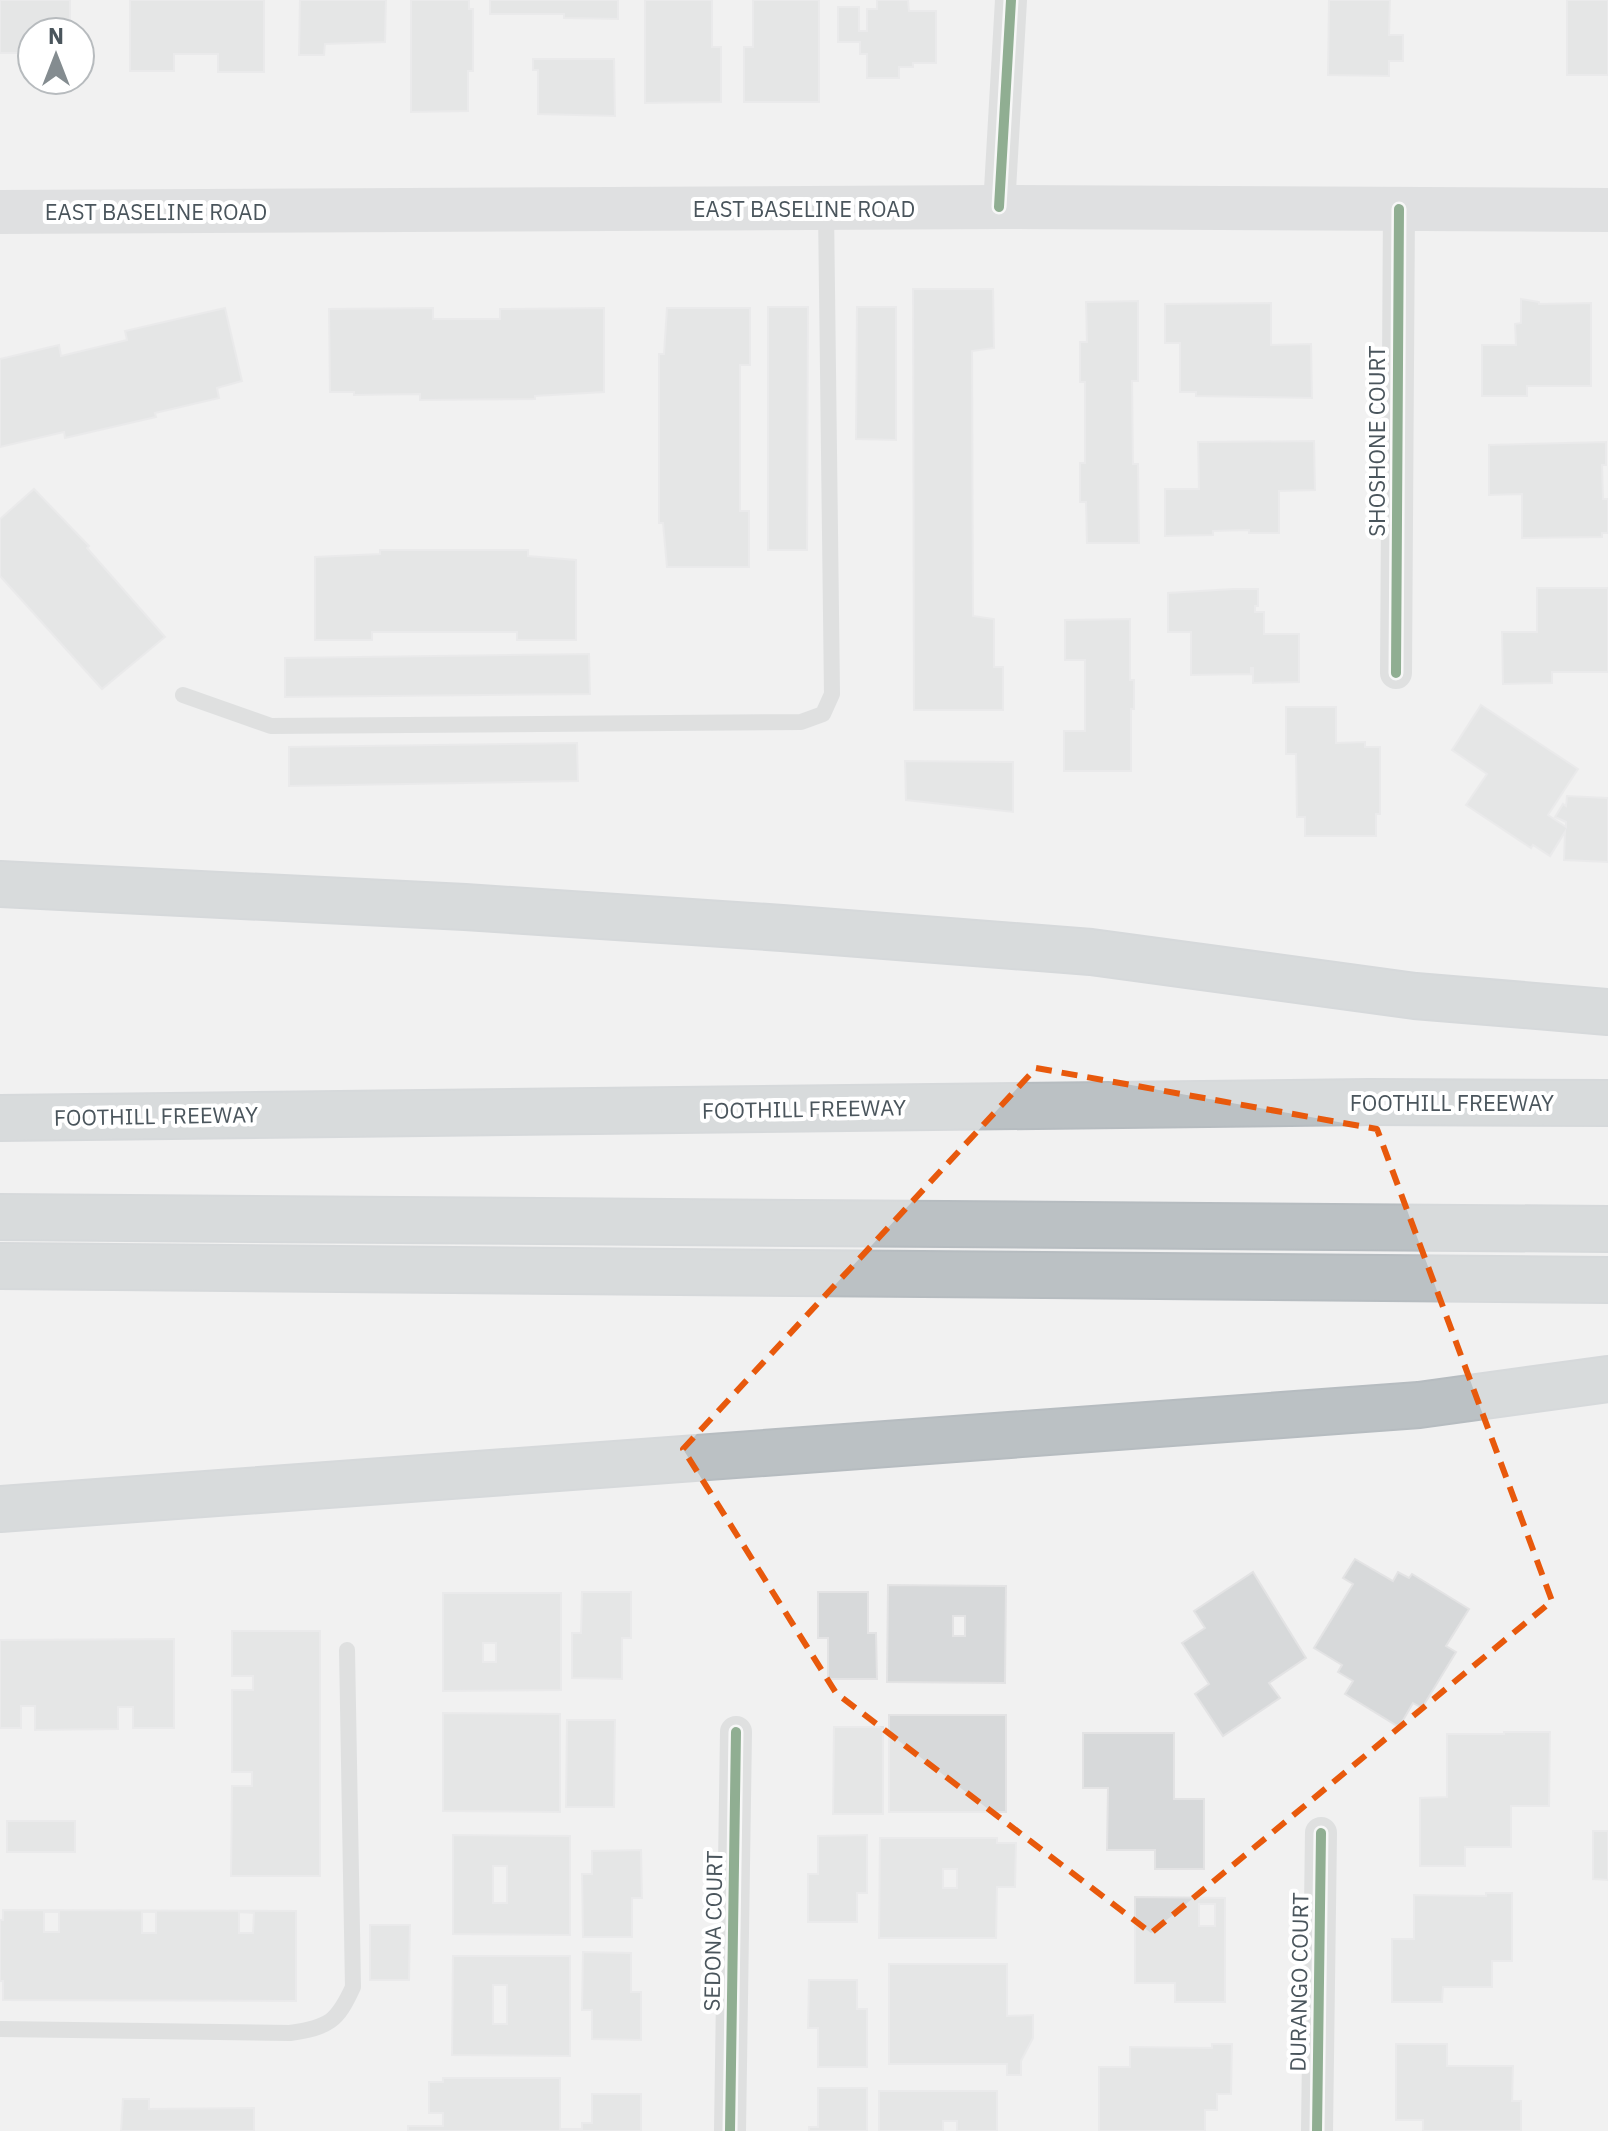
<svg xmlns="http://www.w3.org/2000/svg" width="1608" height="2131" font-family="'IBM Plex Sans',sans-serif">
	<style>
		.building { fill: #d7d9da; stroke: #e3e3e4; stroke-width: 2; fill-rule: evenodd }
		.lines { fill: none; stroke-linecap: round; stroke-linejoin: round }
		.motorway-casing { stroke: #b6bcc0; stroke-width: 48 }
		.service { stroke: #c9cccd; stroke-width: 16 }
		.minor { stroke: #c9cccd; stroke-width: 32 }
		.secondary { stroke: #caccce; stroke-width: 44 }
		.motorway { stroke: #bbc1c4; stroke-width: 44 }
		.cycleway-casing { stroke: #fff; stroke-width: 15 }
		.cycleway { stroke: #1b5e20; stroke-width: 10 }
		.marked { fill: none; stroke: #e8590c; stroke-width: 6; stroke-dasharray: 16 10; stroke-linejoin: round }
		.labels { text-anchor: middle; stroke-width: 8; stroke-linejoin: round; paint-order: stroke }
		.street-label { font-size: 22px; fill: #4a555c; stroke: #fff }
	</style>
	<rect width="100%" height="100%" fill="#f1f1f1"/>
	<!-- building -->
	<g class="building">
		<polygon points="0,0 70,0 70,32 32,32 32,71 24,71 24,53 0,53"/>
		<polygon points="130,0 264,0 264,72 218,72 218,54 174,54 174,71 130,71"/>
		<polygon points="300,0 386,0 385,42 325,44 324,55 299,55"/>
		<polygon points="411,0 469,0 469,9 473,9 473,71 468,71 468,111 411,112"/>
		<polygon points="490,0 618,0 618,19 564,18 564,14 490,14"/>
		<polygon points="645,0 712,0 712,47 721,47 721,102 645,103"/>
		<polygon points="753,0 819,0 819,102 744,102 744,47 753,47"/>
		<polygon points="877,0 908,0 909,11 936,11 936,63 913,63 913,67 899,67 899,78 867,78 867,54 860,54 860,42 838,42 838,7 859,7 859,31 867,31 867,9 877,9"/>
		<polygon points="1329,0 1390,0 1389,35 1403,35 1403,61 1389,61 1389,76 1328,75"/>
		<rect x="1567" y="0" width="41" height="75"/>
		<polygon points="533,59 614,59 615,116 538,114 538,70 533,70"/>
		<polygon points="913,289 993,289 994,348 972,351 973,616 994,619 994,667 1003,667 1003,710 914,710"/>
		<polygon points="1521,299 1539,302 1539,304 1591,303 1591,386 1527,386 1527,396 1482,396 1482,345 1516,345 1515,324 1521,323"/>
		<polygon points="1138,301 1138,381 1132,381 1133,464 1138,464 1139,543 1087,543 1086,502 1080,502 1080,463 1085,463 1085,382 1080,382 1080,342 1087,342 1086,302"/>
		<polygon points="1271,303 1271,345 1311,344 1312,398 1196,396 1196,392 1180,392 1180,343 1165,343 1165,304"/>
		<polygon points="768,307 808,307 807,550 768,550"/>
		<polygon points="857,307 896,307 896,440 856,439"/>
		<polygon points="225,308 242,381 217,388 219,398 155,413 156,417 65,438 64,432 0,447 0,359 59,345 61,356 127,340 125,331"/>
		<polygon points="433,308 433,319 500,319 500,309 604,308 604,392 535,396 535,399 420,400 420,394 354,395 354,392 330,392 329,309"/>
		<polygon points="667,308 750,308 750,365 740,365 740,511 749,511 749,567 667,567 663,523 659,523 659,354 664,354"/>
		<polygon points="1314,441 1315,490 1279,491 1279,533 1249,533 1249,530 1213,531 1213,535 1165,536 1165,489 1199,489 1198,442"/>
		<polygon points="1606,442 1606,465 1602,465 1603,499 1608,499 1608,533 1602,533 1602,537 1522,538 1522,494 1489,495 1489,445"/>
		<polygon points="34,489 89,546 87,548 165,637 102,689 0,576 0,519"/>
		<polygon points="380,550 528,550 528,556 576,560 576,640 517,640 517,632 372,632 372,640 315,640 315,557 380,554"/>
		<polygon points="1537,588 1608,588 1608,672 1552,672 1552,683 1503,684 1502,632 1537,632"/>
		<polygon points="1233,589 1258,589 1258,606 1255,606 1255,612 1264,612 1264,634 1299,634 1299,682 1253,683 1253,668 1251,668 1251,674 1191,675 1191,632 1168,632 1168,593"/>
		<polygon points="1130,619 1130,680 1134,680 1134,709 1131,709 1131,771 1064,771 1064,731 1085,731 1085,660 1065,660 1065,620"/>
		<polygon points="589,654 590,694 285,697 285,658"/>
		<polygon points="1481,705 1578,769 1548,815 1566,827 1566,822 1555,817 1563,804 1566,806 1567,796 1608,798 1608,862 1564,860 1565,832 1550,856 1533,845 1531,848 1466,805 1487,774 1452,750"/>
		<polygon points="1286,707 1336,707 1336,743 1365,742 1365,747 1380,747 1380,814 1376,814 1376,836 1305,836 1305,817 1297,817 1296,754 1286,754"/>
		<polygon points="577,743 578,781 289,786 289,747"/>
		<polygon points="905,761 1013,762 1013,812 906,800"/>
		<polygon points="1355,1559 1393,1581 1398,1572 1409,1578 1412,1574 1469,1609 1446,1646 1456,1652 1422,1708 1413,1703 1399,1727 1345,1694 1353,1681 1338,1672 1342,1665 1314,1648 1353,1584 1343,1578"/>
		<polygon points="1253,1572 1306,1658 1269,1683 1280,1698 1223,1736 1195,1694 1209,1684 1182,1643 1205,1628 1194,1611"/>
		<path d="M888,1585l118,1 -1,97 -118,-1zM953,1616h12v20h-12z"/>
		<polygon points="582,1592 631,1592 631,1638 622,1638 622,1679 572,1678 572,1633 581,1633"/>
		<polygon points="818,1592 868,1592 868,1633 876,1633 877,1679 828,1679 828,1638 818,1638"/>
		<path d="M443,1593h118v97l-118,1zM483,1643h13v19h-13z"/>
		<polygon points="232,1631 320,1631 320,1876 231,1876 232,1786 252,1786 252,1772 232,1772 232,1690 253,1690 253,1676 232,1676"/>
		<polygon points="174,1639 174,1728 133,1728 133,1707 118,1707 118,1729 35,1730 35,1706 21,1706 21,1728 0,1728 0,1640"/>
		<polygon points="443,1713 560,1714 560,1812 443,1811"/>
		<rect x="889" y="1715" width="117" height="97"/>
		<polygon points="567,1720 615,1720 614,1807 566,1807"/>
		<polygon points="834,1727 883,1727 883,1814 833,1814"/>
		<polygon points="1504,1732 1550,1732 1549,1806 1511,1806 1511,1847 1465,1847 1465,1866 1420,1866 1420,1798 1447,1797 1447,1734 1504,1734"/>
		<polygon points="1083,1733 1174,1733 1174,1799 1204,1799 1204,1869 1155,1869 1155,1850 1107,1850 1108,1788 1083,1788"/>
		<rect x="7" y="1821" width="68" height="31"/>
		<polygon points="1593,1831 1608,1831 1608,1880 1593,1879"/>
		<path d="M453,1835l117,1v99l-117,-1zM493,1866h14v37h-14z"/>
		<polygon points="867,1835 867,1893 857,1893 857,1922 808,1922 808,1874 818,1874 818,1836"/>
		<path d="M880,1838h117v5h19l-1,44h-18l-1,51h-117zM943,1869h14v19h-14z"/>
		<polygon points="641,1850 642,1898 632,1898 632,1937 583,1937 582,1874 592,1874 592,1851"/>
		<polygon points="1486,1893 1512,1893 1512,1961 1492,1961 1492,1987 1443,1987 1442,2002 1392,2002 1392,1939 1414,1939 1414,1895 1486,1896"/>
		<path d="M1135,1897l90,1v104h-50v-19h-40zM1199,1904h16v22h-16z"/>
		<path d="M3,1910l293,1v90l-293,-1v-19h-3v-61h3zM44,1912h15v20h-15zM142,1912h14v21h-14zM239,1912l15,1 -1,20h-14z"/>
		<polygon points="370,1925 410,1925 409,1980 370,1980"/>
		<polygon points="583,1952 631,1953 631,1992 641,1992 641,2040 592,2039 592,2010 582,2010"/>
		<path d="M453,1956h117v100l-118,-1zM493,1985h14v39h-14z"/>
		<polygon points="889,1964 1007,1964 1007,2016 1033,2015 1033,2038 1021,2061 1021,2075 1007,2075 1007,2064 889,2064"/>
		<polygon points="809,1980 857,1980 857,2009 867,2009 867,2067 818,2067 818,2028 808,2028"/>
		<polygon points="1212,2044 1232,2044 1231,2094 1217,2094 1217,2110 1205,2110 1205,2131 1099,2131 1099,2067 1130,2067 1130,2047 1212,2048"/>
		<polygon points="1396,2044 1447,2044 1447,2066 1513,2066 1512,2101 1521,2101 1521,2131 1423,2131 1423,2120 1396,2120"/>
		<polygon points="443,2078 560,2078 560,2129 582,2129 582,2123 592,2123 592,2094 641,2094 641,2131 408,2131 408,2126 443,2126 443,2113 429,2113 429,2082 443,2082"/>
		<polygon points="818,2088 867,2088 867,2131 809,2131 809,2127 818,2127"/>
		<polygon points="879,2091 997,2091 997,2131 957,2131 957,2121 943,2121 943,2131 879,2131"/>
		<polygon points="123,2099 149,2099 149,2109 254,2108 254,2131 121,2131"/>
	</g>
	<g class="lines">
		<defs>
			<g id="motorway">
				<polyline points="0,884 465,907 782,928 1091,952 1415,996 1608,1012"/>
				<polyline points="0,1118 1369,1102 1608,1103"/>
				<polyline points="0,1217 1608,1229"/>
				<polyline points="0,1266 1608,1280"/>
				<polyline points="0,1509 1419,1405 1608,1379"/>
			</g>
		</defs>
		<!-- motorway casing -->
		<use href="#motorway" class="motorway-casing"/>
		<!-- service -->
		<g class="service">
			<polyline points="183,695 271,726 801,722 823,714 832,694 826,209"/>
			<path d="M0,2029l290,4c39,-6 47,-11 63,-46l-6,-337"/>
		</g>
		<!-- minor -->
		<g class="minor">
			<polyline points="999,207 1011,0"/>
			<polyline points="1396,673 1399,209"/>
			<polyline points="730,2131 736,1732"/>
			<polyline points="1317,2131 1321,1833"/>
		</g>
		<!-- secondary -->
		<polyline class="secondary" points="0,212 999,207 1608,210"/>
		<!-- motorway -->
		<use href="#motorway" class="motorway"/>
		<defs>
			<g id="cycleway">
				<polyline points="999,207 1011,0"/>
				<polyline points="1396,673 1399,209"/>
				<polyline points="730,2131 736,1732"/>
				<polyline points="1317,2131 1321,1833"/>
			</g>
		</defs>
		<!-- cycleway casing -->
		<use href="#cycleway" class="cycleway-casing"/>
		<!-- cycleway -->
		<use href="#cycleway" class="cycleway"/>
	</g>
	<!-- marked area -->
	<path d="M0 0H1608V2131H0ZM1036,1068l341,61 175,472 -401,332 -315,-240 -153,-244z" fill="#f1f1f1" fill-opacity=".55" fill-rule="evenodd"/>
	<path class="marked" d="M1036,1068l341,61 175,472 -401,332 -315,-240 -153,-244z"/>
	<g class="labels">
		<!-- street labels -->
		<g class="street-label">
			<text x="804" y="217">EAST BASELINE ROAD</text>
			<text x="156" y="220">EAST BASELINE ROAD</text>
			<text transform="translate(1377 441) rotate(-90)" y="8">SHOSHONE COURT</text>
			<text x="1452" y="1111">FOOTHILL FREEWAY</text>
			<text transform="translate(804 1109) rotate(-1)" y="8">FOOTHILL FREEWAY</text>
			<text transform="translate(156 1116) rotate(-1)" y="8">FOOTHILL FREEWAY</text>
			<text transform="translate(713 1931) rotate(-89)" y="8">SEDONA COURT</text>
			<text transform="translate(1299 1982) rotate(-89)" y="8">DURANGO COURT</text>
		</g>
	</g>
	<!-- north arrow -->
	<g transform="translate(56 56)"><circle r="38" fill="#ffffff" stroke="#b7bbbe" stroke-width="2"/>
	<path d="M0-6L14 30L0 20L-14 30Z" fill="#848c90"/>
	<text y="-12" font-size="22" font-weight="bold" text-anchor="middle" fill="#4a555c">N</text>
	</g>
</svg>
